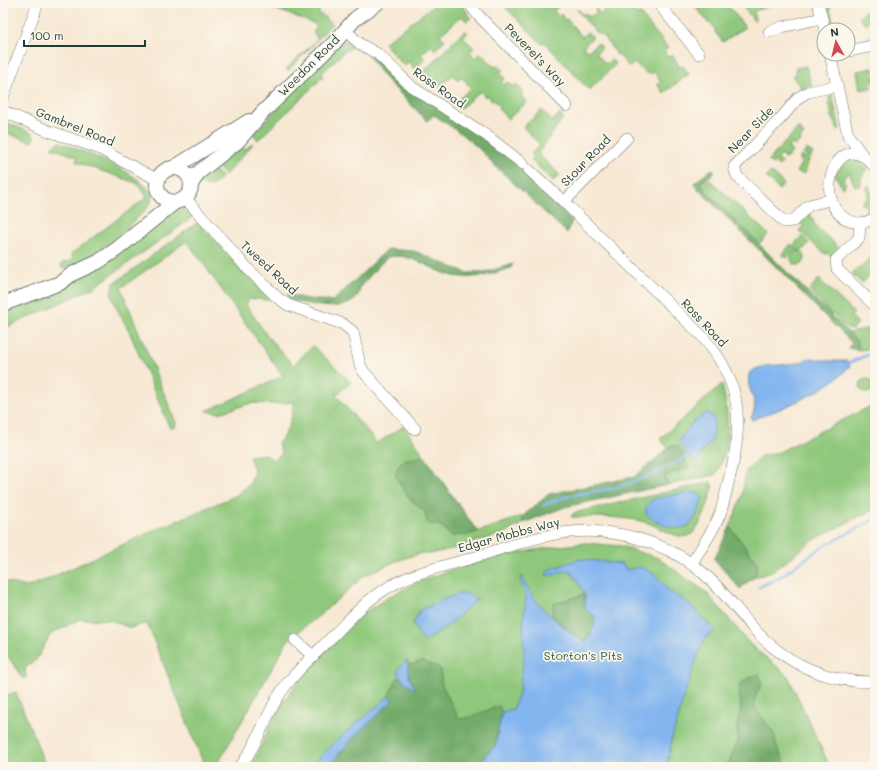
<svg xmlns="http://www.w3.org/2000/svg" width="878" height="770" font-family="Mali,sans-serif">
	<style>
		.green { fill: #8fc87b; stroke: #578258 }
		.forest { fill: #73ac6b; stroke: #497450 }
		.water { fill: #83b5ef; stroke: #517992 }
		.lines { fill: none; stroke-linecap: round; stroke-linejoin: round }
		.stream { stroke: #83b5ef; stroke-width: 2.5 }
		.minor-casing { stroke: #6b796c; stroke-width: 12 }
		.major-casing { stroke: #6b796c; stroke-width: 16 }
		.minor { stroke: #fff; stroke-width: 11 }
		.major { stroke: #fff; stroke-width: 14 }
		.labels { text-anchor: middle; stroke-width: 3.5; stroke-linejoin: round; paint-order: stroke }
		.street-label { font-size: 12px; fill: #1f3d34; stroke: #fbf7ec }
		.park-label { font-size: 12px; fill: #3b6046; stroke: #fbf7ec }
	</style>
	<rect width="100%" height="100%" fill="#fbf7ec"/>
	<filter id="ink" filterUnits="userSpaceOnUse"><feTurbulence type="fractalNoise" baseFrequency=".025" numOctaves="2"/><feDisplacementMap in="SourceGraphic" scale="8" xChannelSelector="R" yChannelSelector="G"/><feConvolveMatrix kernelMatrix="1 2 1 2 8 2 1 2 1" color-interpolation-filters="sRGB"/></filter>
	<filter id="wash" filterUnits="userSpaceOnUse"><feTurbulence type="fractalNoise" baseFrequency=".012" numOctaves="4" result="noise"/><feDisplacementMap in="SourceGraphic" scale="16" xChannelSelector="R" yChannelSelector="G"/><feGaussianBlur stdDeviation="0.9" result="paint"/><feColorMatrix in="noise" values="0 0 0 0 0 0 0 0 0 0 0 0 0 0 0 0 0 1.4 0 .05"/><feComposite in="paint" operator="in"/></filter>
	<g filter="url(#wash)">
		<rect width="100%" height="100%" fill="#f7e8d3"/>
		<!-- green -->
		<g class="green">
			<polygon points="259,3 300,3 297,8 300,10 306,3 326,3 318,12 326,18 325,20 333,23 288,71 286,69 318,39 313,32 317,27 313,23"/>
			<polygon points="437,3 461,3 471,18 466,21 462,16 440,35 445,40 435,50 431,46 421,54 425,59 415,69 409,62 404,66 384,43"/>
			<polygon points="525,3 561,3 554,11 559,16 561,14 565,20 567,19 582,37 587,32 593,37 583,47 588,51 598,43 602,48 596,53 606,64 611,59 616,64 589,90 544,42 542,44 504,6"/>
			<polygon points="592,3 600,14 608,8 604,3 607,3 610,7 615,3 627,3 624,6 628,12 633,9 638,15 640,13 668,48 664,51 668,57 672,54 680,68 683,66 689,74 664,93 657,84 661,81 654,72 650,74 649,72 647,74 635,63 629,67 619,55 617,55 605,38 593,29 577,10 578,9 583,15 586,13 590,17 597,12"/>
			<polygon points="693,3 726,3 745,27 723,42 714,31 716,30 711,23 709,24"/>
			<polygon points="740,3 777,3 778,4 754,11 755,19 754,21"/>
			<polygon points="824,3 829,3 834,30 829,30"/>
			<polygon points="873,3 875,3 875,14 865,25 859,18"/>
			<polygon points="465,30 468,33 463,37 474,48 470,52 475,58 481,53 495,67 498,65 503,70 500,73 505,79 501,82 503,85 508,82 513,87 516,84 524,92 521,95 527,102 508,119 498,109 499,106 493,100 492,101 487,95 485,97 480,91 460,109 454,104 471,88 462,77 458,81 453,75 439,86 422,73"/>
			<polygon points="346,41 351,43 351,48 345,51 321,74 323,77 258,140 253,134 341,42"/>
			<polygon points="806,66 812,86 801,88 792,76 796,75 795,68"/>
			<polygon points="873,68 875,81 871,84 871,88 860,90 857,71"/>
			<path d="M832,94l8,35 -2,1c-6,-8 -8,-22 -9,-32z"/>
			<polygon points="542,110 552,121 560,114 563,118 538,153 560,175 553,181 531,160 534,157 531,154 540,145 523,127"/>
			<polygon points="3,121 32,133 34,137 32,142 3,132"/>
			<polygon points="799,127 804,135 800,138 801,140 795,146 792,144 788,147 792,152 786,159 781,155 778,159 782,163 779,166 774,162 772,164 768,161"/>
			<path d="M59,142c21,8 83,31 92,52 1,2 1,6 0,8 -6,11 -36,37 -46,45 -12,9 -27,15 -40,21h-3l-1,-4 13,-5 -3,-5 76,-57 -11,-14 -60,-21 1,-5 -26,-10z"/>
			<polygon points="252,143 253,144 225,175 215,164 231,153 247,148"/>
			<polygon points="807,149 813,153 809,160 805,174 796,172 802,162 799,161 801,156 806,158 808,156 803,154"/>
			<polygon points="847,159 857,159 867,168 861,178 861,186 855,186 849,172 843,179 846,184 842,188 835,174"/>
			<path d="M212,167l10,10c-8,8 -12,12 -23,7l6,-13z"/>
			<polygon points="771,172 784,184 779,190 766,177"/>
			<polygon points="709,179 768,234 759,244 738,221 736,222 704,189 704,185"/>
			<polygon points="869,186 873,199 875,200 875,209 868,209 861,203 867,198 868,192 866,188"/>
			<polygon points="182,209 191,214 193,217 93,288 3,329 3,306 53,289 174,210"/>
			<polygon points="809,211 815,225 840,249 832,257 827,253 825,254 799,231 803,226 798,221"/>
			<path d="M198,222l27,30 41,42 3,6 -20,-1 -3,6 22,32 25,28 20,-19 38,36 -15,13 41,48 27,-17 19,28 -3,3 -8,2 -7,30 4,9 16,14 2,11 15,3 9,10 17,-1 55,-19v7l-18,10 -49,15 -26,6 -8,-1 -26,8 -32,15 -44,39 -32,25 -72,127h-11l-58,-144 -17,5 -19,-8 -31,-1 -29,15 -15,26 -11,8 1,10h-4l-14,-22 -5,2v-77l24,6 21,-8 104,-48 83,-35 15,-12 4,-14 -5,-14 16,-2 8,6 9,-6 -4,-11c11,-12 15,-25 15,-41l-18,2 -24,-1 -31,10 -14,-2 77,-35 -96,-135 -66,47 55,135 -1,4 -5,1 -2,-4 -39,-93 -13,-24 -5,-14 2,-9z"/>
			<polygon points="802,236 809,243 802,251 795,249 787,258 782,255 791,244 793,246"/>
			<circle cx="798" cy="258" r="7"/>
			<polygon points="875,253 875,268 862,284 852,274"/>
			<polygon points="819,279 854,313 851,316 858,323 852,330 843,325 833,314 832,315 809,290"/>
			<polygon points="875,326 875,348 859,350 856,340 849,333 865,329 865,330"/>
			<circle cx="867" cy="386" r="7"/>
			<path d="M722,384c7,28 10,66 -7,91l-48,10 -2,-9 24,-9 -18,-21 -4,1 -7,-8z"/>
			<path d="M875,404v105c-20,10 -41,19 -61,31 -19,12 -36,33 -60,37l4,-13 -28,-37 12,-31 4,-25 15,-15 18,-4z"/>
			<path d="M711,482l2,6c-4,12 -12,44 -25,48 -10,4 -32,-11 -43,-14 -24,-6 -49,-5 -74,-5l3,-4z"/>
			<path d="M585,543l36,3 37,12 49,35 43,51 38,32 42,91h-582l6,-6c9,-20 18,-41 30,-60 11,-18 26,-32 41,-48 15,-15 29,-34 48,-46 59,-40 141,-56 212,-64z"/>
			<polygon points="3,683 7,695 16,692 46,767 3,767"/>
		</g>
		<!-- forest -->
		<g class="forest">
			<path d="M371,52l141,107 60,62 -5,12 -75,-70c-16,-20 -37,-34 -58,-48l-7,6 -44,-45 -15,-21z"/>
			<polygon points="712,169 715,171 702,184 703,189 856,340 859,350 848,348 852,343 693,184"/>
			<path d="M388,249l26,2 53,22 23,-2 23,-7 -2,4c-18,6 -37,12 -57,8 -18,-3 -48,-27 -67,-18 -5,3 -21,23 -27,29 -1,30 -52,18 -70,13l-3,-6 20,5 26,2z"/>
			<polygon points="671,446 679,446 689,467 665,476 667,485 565,507 523,523 523,516 549,494 634,477"/>
			<polygon points="423,454 473,525 478,531 468,535 451,536 442,526 427,523 425,512 409,498 395,475 398,466 403,460 420,457"/>
			<polygon points="730,527 758,564 754,577 740,589 714,559"/>
			<path d="M584,594c0,12 -1,17 11,22l-1,10 -7,16 -9,-4 -26,-21 1,-13z"/>
			<path d="M407,660l3,5 12,-4 18,7 2,17 17,34c14,-1 26,-9 40,-13l3,6 -7,35 -9,7 -4,10 -6,3h-149l28,-31 37,-36 -4,-3 10,-20 16,11 1,-2 -6,-8z"/>
			<polygon points="759,674 762,683 754,700 755,708 775,735 776,745 787,767 727,767 738,740 737,725 741,707 739,696 740,684 750,677"/>
		</g>
		<!-- water -->
		<g class="water">
			<path d="M810,358l21,3h16l3,5c-25,27 -65,41 -98,54l-1,-3c11,-15 -8,-29 -1,-45 17,-12 39,-2 60,-14z"/>
			<path d="M707,412l7,5c2,8 -2,14 -2,23l-16,21 -9,-5 -3,-8 -6,-6 15,-20z"/>
			<path d="M690,492l8,1 5,5c-3,8 -6,19 -12,25 -10,12 -36,0 -45,-9v-7l7,-8z"/>
			<path d="M580,559l43,5 3,6 15,-3 14,7 13,16 21,14 26,27 -8,5 -6,11 -16,45 -13,46 -5,29h-191l6,-3 4,-10 9,-7 7,-35 11,-3 6,-15 5,-39 -1,-33 3,-26 -6,-18 2,-2c4,7 7,15 12,22 9,13 38,38 53,44l7,-16 1,-10c-17,-8 -6,-11 -11,-23 -3,-7 -9,-15 -13,-22 -9,-1 -16,5 -25,4l2,-5z"/>
			<polygon points="466,593 477,599 452,623 425,641 421,638 413,624 420,610 454,595"/>
			<path d="M407,660l2,18 6,9 -1,2c-13,-11 -25,-15 -7,-29z"/>
			<polygon points="388,697 393,700 355,736 327,767 309,767 347,731"/>
		</g>
		<g class="lines">
			<!-- stream -->
			<g class="stream">
				<polyline points="849,363 867,355 875,355"/>
				<path d="M543,506c24,-13 45,-12 71,-18 23,-6 52,-19 73,-32"/>
				<polyline points="759,587 780,577 822,547 875,519"/>
			</g>
		</g>
	</g>
	<g filter="url(#ink)">
		<g class="lines">
			<defs>
				<g id="minor">
					<polyline points="469,3 478,15 567,106"/>
					<polyline points="658,3 699,54"/>
					<polyline points="818,3 825,30"/>
					<polyline points="345,30 360,44 378,54 412,87 486,135 523,164"/>
					<polyline points="769,32 782,27 822,18"/>
					<polyline points="848,51 868,47 875,43"/>
					<polyline points="830,54 848,135 863,156"/>
					<polyline points="3,97 38,3"/>
					<polyline points="3,111 46,130 98,148 158,180"/>
					<path d="M875,167c-4,-4 -7,-9 -12,-11 -31,-17 -49,49 -15,64 10,5 18,3 27,-2"/>
					<path d="M529,170l35,32 138,134c38,43 42,82 29,136 -4,14 -6,28 -11,42 -7,18 -19,34 -29,50"/>
					<polyline points="185,198 248,269 278,298 288,305 343,324 353,332 360,365 364,372 415,429"/>
					<polyline points="830,200 809,205 793,221 784,222 737,176 734,167 782,117 799,97 808,92 836,86"/>
					<polyline points="564,202 627,138"/>
					<polyline points="860,223 859,238 836,260 837,269 875,306"/>
					<polyline points="295,640 313,656"/>
					<path d="M240,767c21,-27 28,-62 51,-88 13,-15 27,-28 41,-42 17,-17 32,-35 52,-47 26,-17 56,-23 85,-31 33,-10 68,-24 102,-27 43,-4 92,9 126,36 22,17 38,40 56,60 31,35 75,55 122,54"/>
				</g>
				<g id="major">
					<polyline points="175,167 249,121"/>
					<circle cx="174" cy="185" r="17"/>
					<polyline points="192,183 198,173 238,141 262,113 334,43 355,19 377,3"/>
					<polyline points="3,304 60,283 72,274 98,262 117,249 175,202"/>
				</g>
			</defs>
			<!-- minor casing -->
			<use href="#minor" class="minor-casing"/>
			<!-- major casing -->
			<use href="#major" class="major-casing"/>
			<!-- minor -->
			<use href="#minor" class="minor"/>
			<!-- major -->
			<use href="#major" class="major"/>
		</g>
	</g>
	<g class="labels">
		<!-- street labels -->
		<g class="street-label">
			<text transform="translate(535 55) rotate(46)" y="4">Peverel's Way</text>
			<text transform="translate(309 66) rotate(-45)" y="4">Weedon Road</text>
			<text transform="translate(439 88) rotate(35)" y="4">Ross Road</text>
			<text transform="translate(75 127) rotate(22)" y="4">Gambrel Road</text>
			<text transform="translate(751 130) rotate(-46)" y="4">Near Side</text>
			<text transform="translate(586 161) rotate(-46)" y="4">Stour Road</text>
			<text transform="translate(269 268) rotate(43)" y="4">Tweed Road</text>
			<text transform="translate(704 323) rotate(47)" y="4">Ross Road</text>
			<text transform="translate(509 535) rotate(-15)" y="4">Edgar Mobbs Way</text>
		</g>
		<!-- park labels -->
		<g class="park-label">
			<text x="583" y="660">Storton's Pits</text>
		</g>
	</g>
	<!-- margin -->
	<rect width="878" height="770" fill="none" stroke="#fbf7ec" stroke-width="16"/>
	<!-- north arrow -->
	<g transform="translate(836 42) rotate(352)"><circle r="19" fill="#fbf7ec" stroke="#a3ada2"/>
	<path d="M0-3L7 15L0 10L-7 15Z" fill="#d1495b"/>
	<text y="-6" font-size="11" font-weight="bold" text-anchor="middle" fill="#1f3d34">N</text>
	</g>
	<!-- scale -->
	<path d="M24 40v6h121v-6" fill="none" stroke="#1f3d34" stroke-width="2"/>
	<text x="30" y="40" font-size="12" fill="#1f3d34" stroke="#fbf7ec" stroke-width="3" paint-order="stroke">100 m</text>
</svg>
